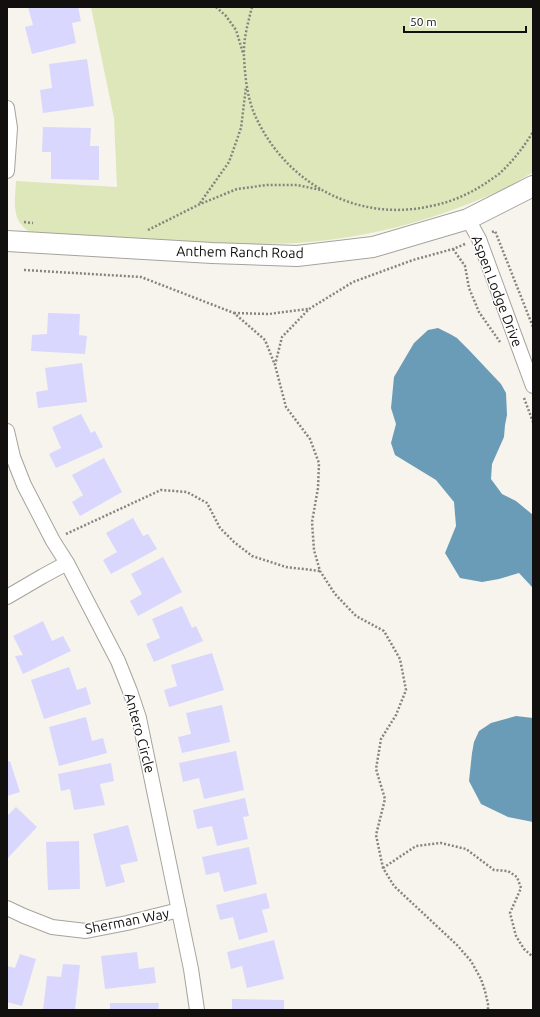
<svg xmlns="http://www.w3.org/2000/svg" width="540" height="1017" font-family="Ubuntu,sans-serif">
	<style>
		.green { fill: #dee7ba }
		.water { fill: #6a9cb7 }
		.building { fill: #d9d7fe }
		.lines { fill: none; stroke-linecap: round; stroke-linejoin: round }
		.street-casing { stroke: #a6a39d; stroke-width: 16 }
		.secondary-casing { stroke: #a6a39d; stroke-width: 22 }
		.path { stroke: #86847f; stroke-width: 2.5; stroke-dasharray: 2 2; stroke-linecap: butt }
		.street { stroke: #fff; stroke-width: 14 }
		.secondary { stroke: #fff; stroke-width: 20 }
		.labels { text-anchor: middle; stroke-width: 3; stroke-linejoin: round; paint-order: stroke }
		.street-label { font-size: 14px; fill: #11100e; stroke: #fff }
	</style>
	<rect width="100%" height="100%" fill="#f7f4ed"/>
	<!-- green -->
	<path class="green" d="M91,7h442v165c-10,6 -21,13 -32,18 -61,28 -124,46 -192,52 -41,4 -82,1 -124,-1 -50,-2 -100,-5 -151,-7 -24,-11 -19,-31 -18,-53l101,6 -3,-69z"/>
	<!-- water -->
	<g class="water">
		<polygon points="438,328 450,334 457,338 468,349 501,384 506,393 507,415 505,425 504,437 492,464 491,479 502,494 516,501 533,515 533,588 519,573 499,579 482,582 460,578 445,553 456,526 454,502 436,480 395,455 391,443 396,424 391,408 394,377 414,343 428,330"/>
		<polygon points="516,716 533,718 533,822 508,817 481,804 469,781 472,753 474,742 479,731 491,723"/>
	</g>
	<!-- building -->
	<g class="building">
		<polygon points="28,7 78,7 81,21 72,23 76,43 32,54 25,27 33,25"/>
		<polygon points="87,59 94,106 43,113 40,90 52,88 49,64"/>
		<polygon points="43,127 91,128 90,146 99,146 99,180 51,179 51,152 42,152"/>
		<polygon points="48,313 80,314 79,335 87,336 85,354 31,351 32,335 47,334"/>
		<polygon points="82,363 87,402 38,408 36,392 48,390 45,368"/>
		<polygon points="81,414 91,433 95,431 103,447 56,468 49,454 61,448 52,427"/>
		<polygon points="104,458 122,492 80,516 72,502 83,495 72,475"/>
		<polygon points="133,518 143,536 148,534 157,549 111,574 103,560 117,552 106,533"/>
		<polygon points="163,557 182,592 138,616 130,601 142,594 131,574"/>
		<polygon points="182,606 192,628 196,626 203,641 154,662 146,644 160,638 152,619"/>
		<polygon points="43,621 52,641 63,636 71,651 23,674 15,656 23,655 13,636"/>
		<polygon points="212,653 224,690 169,707 164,690 177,686 171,665"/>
		<polygon points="69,667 77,690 86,687 91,704 44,719 31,680"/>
		<polygon points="222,705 230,742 182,753 178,737 191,734 186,713"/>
		<polygon points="86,717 92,741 103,738 107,753 59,766 49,727"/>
		<polygon points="236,751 244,790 204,799 199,778 183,782 179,763"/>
		<polygon points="10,761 20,792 7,796 7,762"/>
		<polygon points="111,763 114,781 100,784 105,805 74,810 70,789 61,791 58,774"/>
		<polygon points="245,798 249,816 243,817 248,839 217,846 212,826 197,829 193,810"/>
		<polygon points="16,807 37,827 7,859 7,816"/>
		<polygon points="128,825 138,861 120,865 125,882 106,887 93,834"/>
		<polygon points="79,841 80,889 48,890 46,842"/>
		<polygon points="249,847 257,884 224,892 219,872 206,875 202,857"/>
		<polygon points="266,893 270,908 262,910 268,932 239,940 233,917 220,920 216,905"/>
		<polygon points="274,940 284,979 247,988 242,966 231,969 227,952"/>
		<polygon points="137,952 139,969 154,967 156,983 105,989 101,956"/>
		<polygon points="20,954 36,959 22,1006 7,1002 7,966 15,968"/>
		<polygon points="63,964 80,965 75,1010 43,1010 47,976 61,977"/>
		<polygon points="232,999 284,1000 284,1010 232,1010"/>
		<polygon points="110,1003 159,1003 158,1010 110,1010"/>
	</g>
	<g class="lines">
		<defs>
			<g id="street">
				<polyline points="7,108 10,128 7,171"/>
				<polyline points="468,219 479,239 533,386"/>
				<polyline points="7,431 13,457 24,485 53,541 67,563 118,661 130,691 139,718 191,969 197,1010"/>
				<polyline points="7,597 43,576 67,563"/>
				<polyline points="7,908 24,916 52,927 86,931 127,923 179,910"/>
			</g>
			<polyline id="secondary" points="7,241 212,253 297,256 373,247 468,219 533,186"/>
		</defs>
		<!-- street casing -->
		<use href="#street" class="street-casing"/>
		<!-- secondary casing -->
		<use href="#secondary" class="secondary-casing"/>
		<!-- path -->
		<g class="path">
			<polyline points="216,7 226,16 236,30 243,53"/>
			<path d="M252,7c-4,16 -9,33 -8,50 1,19 3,39 10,56 30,70 103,110 177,93 21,-4 38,-12 55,-23 4,-3 9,-6 13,-9 14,-13 24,-26 34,-42"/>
			<polyline points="200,203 229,162 241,128 246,87"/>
			<polyline points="24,222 33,223"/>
			<polyline points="148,230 200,204 237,189 267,185 297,185 321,190"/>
			<polyline points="492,232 495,231 533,327"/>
			<polyline points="465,244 453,249 413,260 353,282 309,309 282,337 275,365 286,407 310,439 319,463 318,488 312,522 314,550 320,571 335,594 356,616 384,631 400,659 406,690 396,715 381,739 376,769 385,799 376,835 383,868 394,886 457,945 471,961 481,979 485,991 488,1004 488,1010"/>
			<polyline points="453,249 465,266 469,288 479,312 500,342"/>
			<polyline points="24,270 141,277 234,313 265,340 275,365"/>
			<polyline points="234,313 269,314 308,309"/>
			<polyline points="524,398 533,422"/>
			<polyline points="66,534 161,490 187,492 207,503 220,528 234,542 252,556 286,567 320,571"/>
			<polyline points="383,868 416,846 441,843 466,849 494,870 508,871 517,877 521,888 510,913 516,936 524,949 533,957"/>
		</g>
		<!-- street -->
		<use href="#street" class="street"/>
		<!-- secondary -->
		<use href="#secondary" class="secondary"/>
	</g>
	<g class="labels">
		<!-- street labels -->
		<g class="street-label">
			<text transform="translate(240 252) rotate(1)" y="5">Anthem Ranch Road</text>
			<text transform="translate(497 291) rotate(69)" y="5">Aspen Lodge Drive</text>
			<text transform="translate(140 733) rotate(75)" y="5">Antero Circle</text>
			<text transform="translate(127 921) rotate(-11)" y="5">Sherman Way</text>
		</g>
	</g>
	<!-- border -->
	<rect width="540" height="1017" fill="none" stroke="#11100e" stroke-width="16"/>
	<!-- scale -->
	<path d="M404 26v6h122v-6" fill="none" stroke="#11100e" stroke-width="2"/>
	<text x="410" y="26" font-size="12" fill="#11100e" stroke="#ffffff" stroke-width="3" paint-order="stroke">50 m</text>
</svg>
